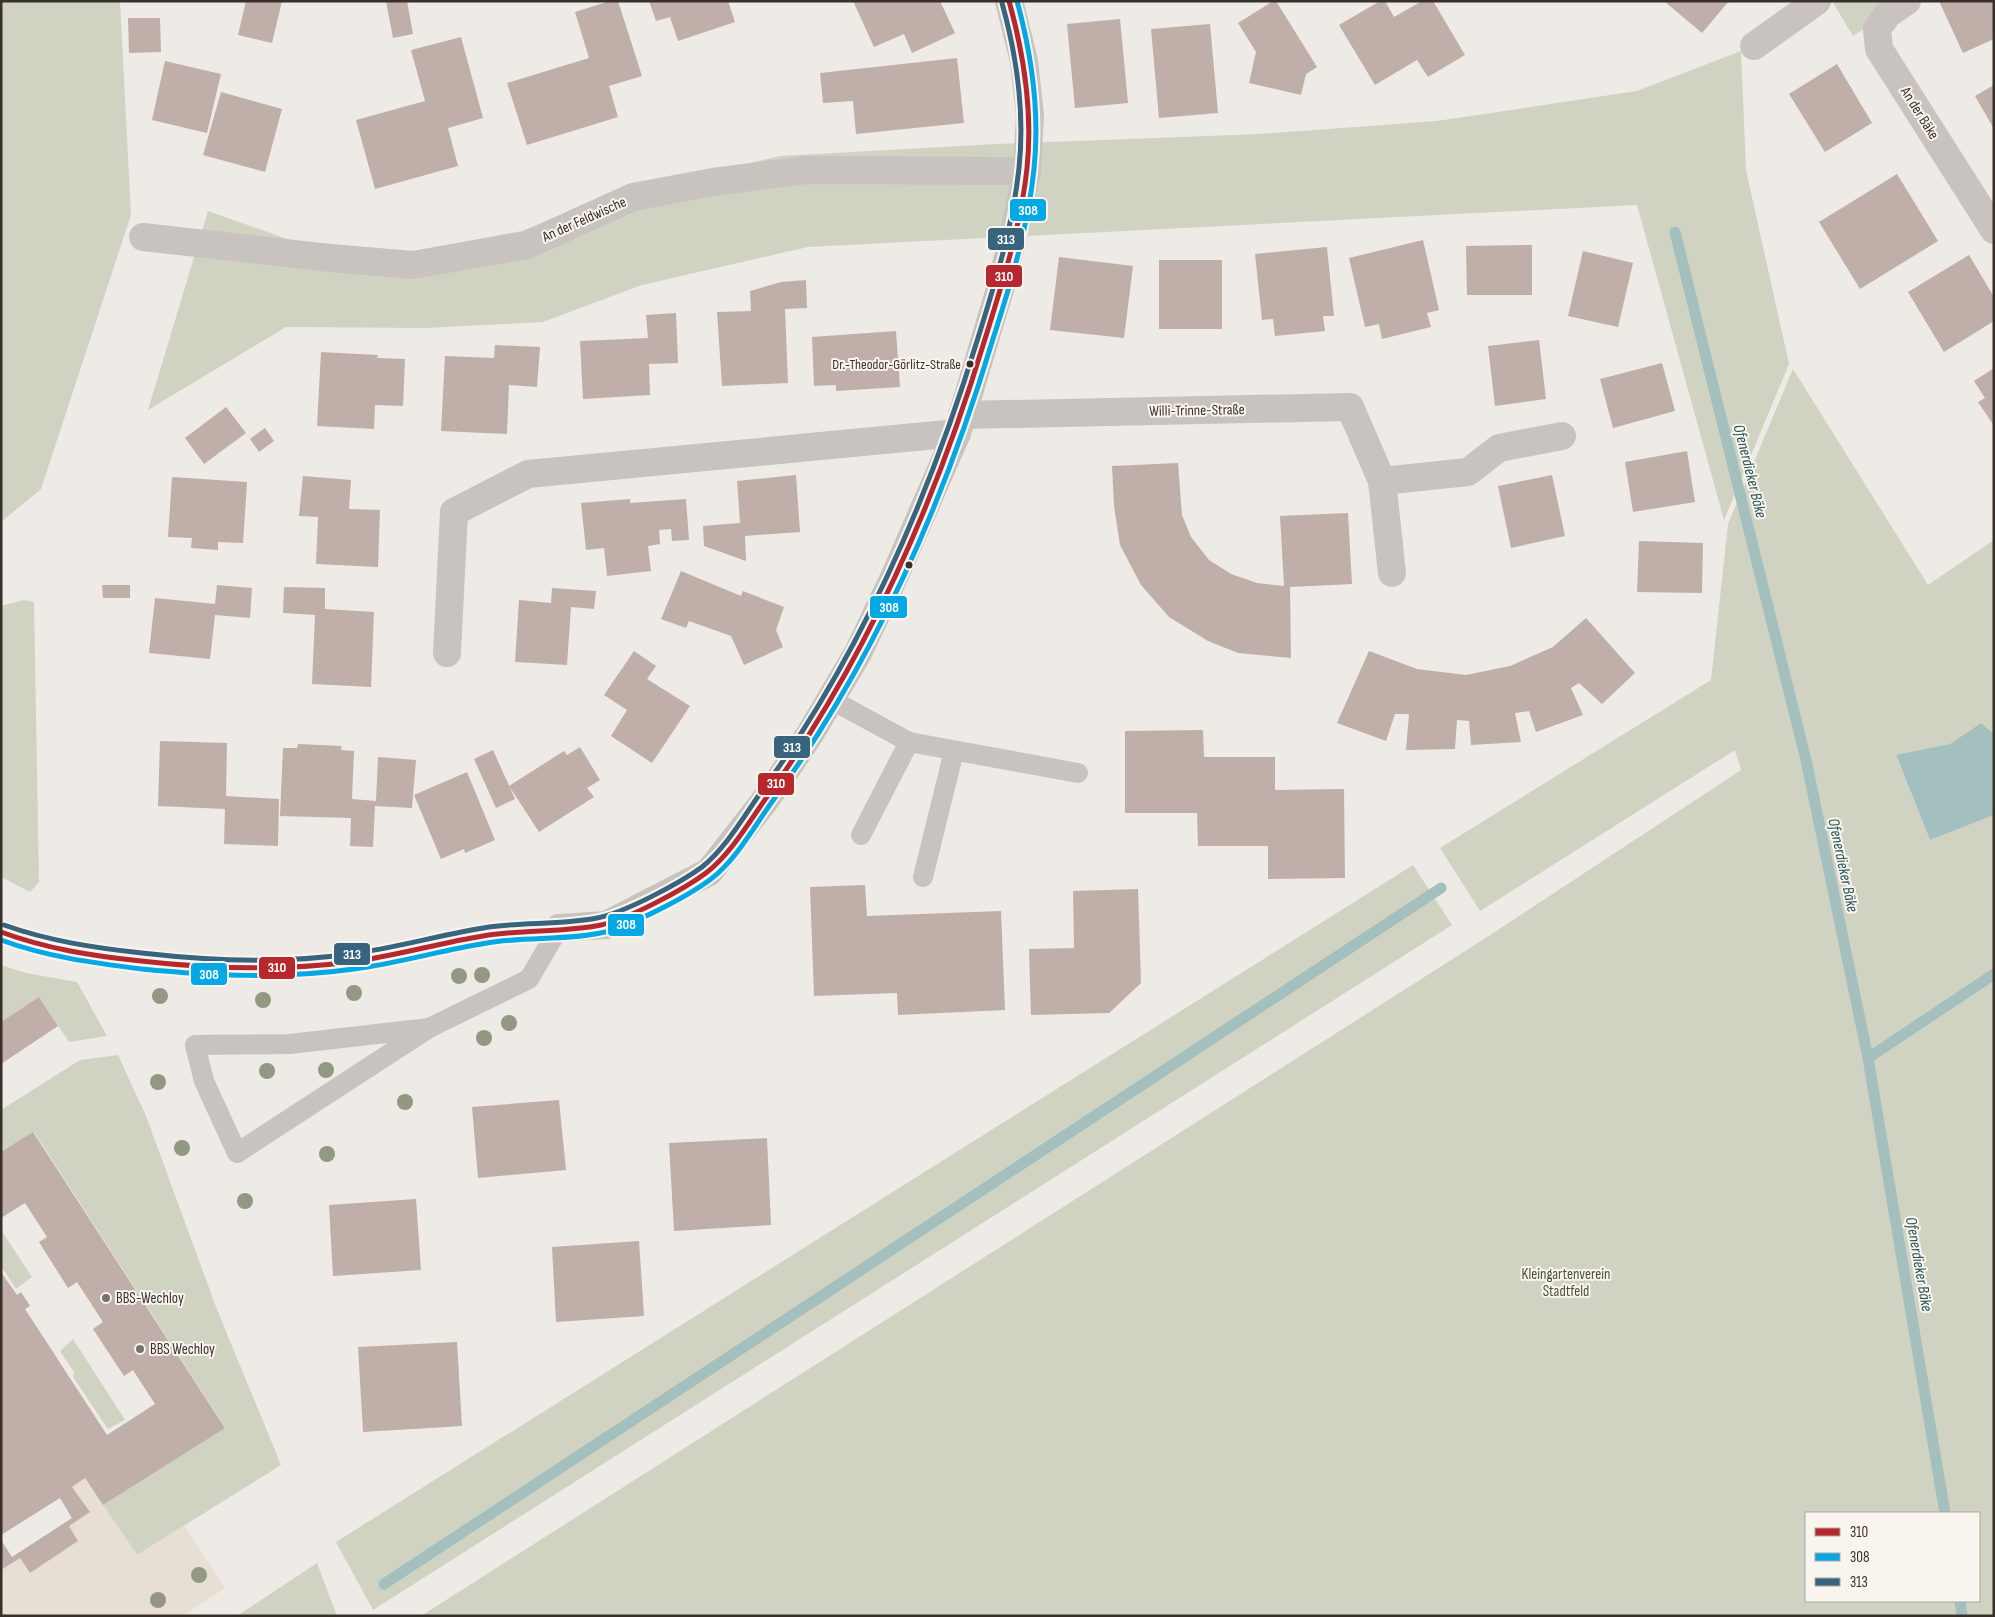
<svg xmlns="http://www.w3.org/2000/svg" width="1995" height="1617" font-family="'Sofia Sans Condensed',sans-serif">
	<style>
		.green { fill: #d0d3c1; fill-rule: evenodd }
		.plaza { fill: #e7ded4 }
		.water { fill: #a3bfbe }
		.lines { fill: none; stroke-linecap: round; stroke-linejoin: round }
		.stream { stroke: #a3bfbe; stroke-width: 11 }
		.building { fill: #c0afa9 }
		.lane { stroke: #c8c3bf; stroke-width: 20 }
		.street { stroke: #c8c3bf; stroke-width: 28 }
		.bus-1-casing { stroke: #faf4ef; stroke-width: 9 }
		.bus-2-casing { stroke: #faf4ef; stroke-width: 9 }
		.bus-3-casing { stroke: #faf4ef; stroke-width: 9 }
		.bus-1 { stroke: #b7282e; stroke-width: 5 }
		.bus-2 { stroke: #03a8e5; stroke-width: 5 }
		.bus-3 { stroke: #38647d; stroke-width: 5 }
		.tree { fill: #939883 }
		.bus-dot { fill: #39302c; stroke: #faf4ef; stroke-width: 2 }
		.poi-dot { fill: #78716d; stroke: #faf4ef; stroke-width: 2 }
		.labels { text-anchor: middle; stroke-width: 4; stroke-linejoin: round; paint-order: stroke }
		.bus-label { font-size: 14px; fill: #39302c; stroke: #faf4ef; text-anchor: end }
		.street-label { font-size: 15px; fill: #39302c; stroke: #faf4ef }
		.park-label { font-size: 15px; fill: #495532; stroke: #faf4ef }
		.poi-label { font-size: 15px; fill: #39302c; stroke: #faf4ef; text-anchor: start }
		.water-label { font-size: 16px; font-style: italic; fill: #255557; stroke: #faf4ef }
		.line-badge { stroke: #faf4ef; stroke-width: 2 }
		.badge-label { font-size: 14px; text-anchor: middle; font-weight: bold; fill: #fff }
	</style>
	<rect width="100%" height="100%" fill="#eeeae6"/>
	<!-- green -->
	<g class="green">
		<polygon points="1,1 120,1 131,215 41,489 1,522"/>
		<polygon points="1832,1 1907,1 1853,36"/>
		<polygon points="1741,51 1746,170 1789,364 1724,520 1637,205 808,247 642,285 543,322 425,328 286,327 148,410 208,211 310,247 398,254 522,231 615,194 780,156 995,144 1260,134 1437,121 1637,91"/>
		<path d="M1793,369l135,216 66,-45v194l-13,-11 -31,21 -54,12 34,84 64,-25v801h-1573l1063,-677 257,-169 -6,-20 -255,161 -40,-63 271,-168 17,-156zM1806,1513h173v88h-173z"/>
		<polygon points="24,600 34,602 39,882 30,892 1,877 1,606"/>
		<polygon points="1413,865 1452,925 373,1610 336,1542"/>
		<polygon points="1,965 26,973 77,982 107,1036 69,1042 39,997 1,1022"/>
		<polygon points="118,1055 146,1116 216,1307 281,1465 137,1555 103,1505 225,1427 34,1132 1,1152 1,1110 80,1060"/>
		<polygon points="1,1230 32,1277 16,1289 1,1266"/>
		<polygon points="73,1339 125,1420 108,1429 73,1377 74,1372 60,1351"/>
		<polygon points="317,1563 337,1616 237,1616"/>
	</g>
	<!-- plaza -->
	<polygon class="plaza" points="85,1478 137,1555 184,1525 225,1588 182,1616 1,1616 1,1570 20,1558 30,1573 78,1541 69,1526 90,1512 72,1487"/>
	<!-- water -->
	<polygon class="water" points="1981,723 1994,734 1994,815 1930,840 1896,755 1950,744"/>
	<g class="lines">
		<!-- stream -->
		<g class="stream">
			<polyline points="1675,232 1806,760 1868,1058 1945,1513"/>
			<polyline points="1868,1058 1994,974"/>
			<polyline points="384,1584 1441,888"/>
			<polyline points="1960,1601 1962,1616"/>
		</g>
	</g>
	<!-- building -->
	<g class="building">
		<polygon points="246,1 282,1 272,43 238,35"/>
		<polygon points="386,1 407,1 413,34 393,38"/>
		<polygon points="610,1 618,1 642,76 609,86 618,117 527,145 507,83 589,58 575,12"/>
		<polygon points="649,1 728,1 735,22 678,41 670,17 656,21"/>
		<polygon points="853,1 940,1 955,33 912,53 904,34 874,47"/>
		<polygon points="1273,1 1276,1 1317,67 1306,74 1301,95 1249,83 1256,52 1238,23"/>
		<polygon points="1380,1 1385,1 1394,17 1422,1 1433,1 1465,55 1428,77 1417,60 1375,85 1339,25"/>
		<polygon points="1664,1 1729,1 1702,33"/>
		<polygon points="1939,1 1994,1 1994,39 1963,53"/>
		<polygon points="128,18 160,18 161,52 129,53"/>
		<polygon points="1120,19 1128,103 1075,108 1067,24"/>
		<polygon points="1210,24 1218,113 1159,118 1151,29"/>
		<polygon points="461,37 483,118 448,128 458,166 375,189 356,120 425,101 411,50"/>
		<polygon points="957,58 964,123 856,134 853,101 823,103 820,73"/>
		<polygon points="165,61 221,74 207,133 152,120"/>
		<polygon points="1837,64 1872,123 1825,152 1789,94"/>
		<polygon points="1994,85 1994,129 1975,96"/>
		<polygon points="221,92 282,109 265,172 203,155"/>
		<polygon points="1897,174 1938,241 1860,289 1819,222"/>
		<polygon points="1423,240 1439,310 1427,313 1431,327 1382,339 1379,324 1365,327 1349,258"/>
		<polygon points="1532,245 1532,295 1467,295 1466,246"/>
		<polygon points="1327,247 1334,316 1323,316 1325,331 1275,336 1273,319 1262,320 1255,254"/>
		<polygon points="1583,251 1633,263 1618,327 1568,316"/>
		<polygon points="1969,255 1994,297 1994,321 1944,352 1908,292"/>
		<polygon points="1059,257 1133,266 1124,338 1050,330"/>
		<rect x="1159" y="260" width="63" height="69"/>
		<polygon points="806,280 807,308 785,309 788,383 722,386 717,312 751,311 750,291 781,282"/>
		<polygon points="676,313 678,363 649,364 650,395 583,399 580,341 648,338 646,315"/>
		<polygon points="896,331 900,387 836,391 836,385 814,386 812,337"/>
		<polygon points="1539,340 1546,399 1495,406 1488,346"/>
		<polygon points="495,345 540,347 537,387 509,385 507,434 441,431 445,356 494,358"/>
		<polygon points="321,352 378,355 377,358 405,359 403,406 375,405 374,429 317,426"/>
		<polygon points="1662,363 1675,411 1613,428 1600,379"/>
		<polygon points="1994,368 1994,426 1978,402 1985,398 1974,381"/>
		<polygon points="226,407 246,433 204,464 185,438"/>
		<polygon points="265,428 274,441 259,452 250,439"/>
		<polygon points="1687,451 1695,502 1633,512 1625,462"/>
		<polygon points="1178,463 1182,515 1191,537 1209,560 1231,574 1257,583 1284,586 1280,516 1348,513 1352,584 1290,587 1291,658 1238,653 1208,641 1169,617 1141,585 1120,545 1114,506 1112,466"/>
		<polygon points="796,475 800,532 745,536 746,561 704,546 703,526 740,523 737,481"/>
		<polygon points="1552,475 1565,536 1511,548 1498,486"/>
		<polygon points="303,476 351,480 349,509 380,510 378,567 316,564 318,517 299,516"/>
		<polygon points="172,477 247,482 243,543 218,542 218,550 191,548 192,538 168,537"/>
		<polygon points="630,499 630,503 686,499 689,540 672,541 671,529 659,530 660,544 648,546 651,571 607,576 604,548 586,550 581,503"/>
		<polygon points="1639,541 1703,543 1702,593 1637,592"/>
		<polygon points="681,571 741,596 743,591 784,607 776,630 783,647 744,665 731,636 689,621 686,628 661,619"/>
		<polygon points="102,585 130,585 130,598 103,598"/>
		<polygon points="217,585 252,588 250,618 215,615 210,659 149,653 155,598 215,604"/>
		<polygon points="284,587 325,588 325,609 374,612 371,687 312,684 315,615 283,613"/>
		<polygon points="552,588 596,591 594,609 571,607 567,665 515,662 519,600 551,603"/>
		<polygon points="1586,618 1635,673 1602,704 1579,683 1571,688 1583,715 1536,732 1529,711 1515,713 1521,742 1471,745 1469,721 1457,720 1455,749 1406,750 1409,714 1395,714 1386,741 1337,723 1369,651 1417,669 1466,675 1510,666 1553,647"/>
		<polygon points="634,651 656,666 647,679 690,706 652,763 611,736 627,710 604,695"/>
		<polygon points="1203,730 1204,757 1275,757 1275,790 1344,789 1345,878 1268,879 1268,846 1198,846 1197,813 1125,813 1125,731"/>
		<polygon points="160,741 227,743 226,796 279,799 278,846 224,844 225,809 158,806"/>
		<polygon points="298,744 342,746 341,750 354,751 352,799 376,801 378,757 416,760 412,808 375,806 373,847 350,846 351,818 280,816 283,748 297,748"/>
		<polygon points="580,747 600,780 587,788 594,797 539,832 509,786 564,751 567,755"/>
		<polygon points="493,750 515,799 496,808 474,759"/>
		<polygon points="467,772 495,840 465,853 464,849 441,859 414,795"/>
		<polygon points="865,885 867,916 1001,911 1005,1010 898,1015 897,993 814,996 810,887"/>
		<polygon points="1138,889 1141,983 1109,1013 1031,1015 1029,949 1074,948 1073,891"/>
		<polygon points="39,997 58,1026 1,1064 1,1022"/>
		<polygon points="559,1100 566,1170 478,1178 472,1107"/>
		<polygon points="33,1132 225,1428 103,1505 85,1478 72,1487 90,1512 69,1526 78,1541 30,1573 20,1558 1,1570 1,1540 12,1557 72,1518 60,1498 1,1535 1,1272 17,1295 21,1292 30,1306 25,1309 107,1435 155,1404 133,1370 124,1376 93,1329 103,1322 77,1282 68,1288 39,1242 47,1237 25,1203 1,1218 1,1152"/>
		<polygon points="767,1138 771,1225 674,1231 669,1143"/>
		<polygon points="416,1199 421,1270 333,1276 329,1205"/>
		<polygon points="639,1241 644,1316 556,1322 552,1247"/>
		<polygon points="457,1342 462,1426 363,1432 358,1347"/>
	</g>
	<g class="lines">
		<!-- lane -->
		<g class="lane">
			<polyline points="830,699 909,742 861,835"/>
			<polyline points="909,742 1078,773"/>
			<polyline points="923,877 954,751"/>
			<polyline points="1,932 28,942 69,952 226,969 336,964 416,951 507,932 559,928"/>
			<polygon points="429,1028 237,1153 204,1081 195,1045 290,1044"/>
			<polyline points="429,1028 529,979 559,928"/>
		</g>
		<!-- street -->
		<g class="street">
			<polyline points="1907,1 1888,14 1877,29 1879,49 1994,230"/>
			<polyline points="1754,46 1817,1"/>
			<polyline points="143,237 330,258 413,265 527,245 633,197 713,182 806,170 1027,171"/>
			<polyline points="962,415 1350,407 1382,481 1392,573"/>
			<polyline points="1382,481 1468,472 1499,448 1562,436"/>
			<polyline points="447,653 454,512 528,474 957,433"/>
			<polyline points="559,928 606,925 709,872 767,798 810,734 858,653 896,573 957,433 1000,289 1013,237 1027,171 1030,115 1024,61 1009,1"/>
		</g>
		<defs>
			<path id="bus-1" d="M1,932c46,17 92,24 140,29 70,8 140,10 210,1 45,-6 88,-19 132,-26 39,-7 80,-3 118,-11 27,-6 82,-35 105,-52 26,-20 44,-53 63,-79 99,-138 167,-293 216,-455 17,-55 36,-113 42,-171 6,-57 -3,-113 -18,-167"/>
			<path id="bus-2" d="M1,940c46,17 93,23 141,29 71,7 141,10 212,0 45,-6 88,-19 133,-26 39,-7 80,-2 118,-11 29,-8 82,-35 106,-53 26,-20 44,-54 63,-80 100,-138 169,-294 218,-457 18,-56 36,-114 42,-173 6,-57 -2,-113 -17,-168"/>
			<path id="bus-3" d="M4,925c45,16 91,23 138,28 69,8 139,11 208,1 47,-6 93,-20 139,-27 36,-5 73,-2 108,-9 27,-5 83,-35 105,-51 25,-20 43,-53 62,-79 98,-136 165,-290 214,-450 17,-55 35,-112 41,-170 6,-56 -2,-111 -17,-165"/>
		</defs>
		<!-- bus-1 casing -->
		<use href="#bus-1" class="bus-1-casing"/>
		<!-- bus-2 casing -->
		<use href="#bus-2" class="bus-2-casing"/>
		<!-- bus-3 casing -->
		<use href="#bus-3" class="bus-3-casing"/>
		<!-- bus-1 -->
		<use href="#bus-1" class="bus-1"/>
		<!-- bus-2 -->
		<use href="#bus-2" class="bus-2"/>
		<!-- bus-3 -->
		<use href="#bus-3" class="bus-3"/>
	</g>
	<!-- trees -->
	<g class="tree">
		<circle cx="482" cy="975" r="8"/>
		<circle cx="459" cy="976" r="8"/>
		<circle cx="354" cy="993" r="8"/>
		<circle cx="160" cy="996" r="8"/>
		<circle cx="263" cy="1000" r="8"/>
		<circle cx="509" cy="1023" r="8"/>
		<circle cx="484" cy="1038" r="8"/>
		<circle cx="326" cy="1070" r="8"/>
		<circle cx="267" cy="1071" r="8"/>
		<circle cx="158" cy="1082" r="8"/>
		<circle cx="405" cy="1102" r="8"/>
		<circle cx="182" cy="1148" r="8"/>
		<circle cx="327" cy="1154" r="8"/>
		<circle cx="245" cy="1201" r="8"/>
		<circle cx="199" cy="1575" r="8"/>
		<circle cx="158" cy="1600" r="8"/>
	</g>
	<!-- markers -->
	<g class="bus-dot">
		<circle cx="970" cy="364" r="4.5"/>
		<circle cx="909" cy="565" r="4.5"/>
	</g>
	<g class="poi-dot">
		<circle cx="106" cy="1298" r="5"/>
		<circle cx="140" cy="1349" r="5"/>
	</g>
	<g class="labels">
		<!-- bus labels -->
		<g class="bus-label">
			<text x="961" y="369">Dr.-Theodor-Görlitz-Straße</text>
		</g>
		<!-- street labels -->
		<g class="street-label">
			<text transform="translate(1920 113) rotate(58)" y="5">An der Bäke</text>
			<text transform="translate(584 219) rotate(-24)" y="5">An der Feldwische</text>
			<text transform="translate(1197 410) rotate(-1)" y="5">Willi-Trinne-Straße</text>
		</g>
		<!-- park labels -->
		<g class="park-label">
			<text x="1566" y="1279">Kleingartenverein<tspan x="1566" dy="17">Stadtfeld</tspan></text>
		</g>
		<!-- poi labels -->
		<g class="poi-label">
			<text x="116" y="1303">BBS-Wechloy</text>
			<text x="150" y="1354">BBS Wechloy</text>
		</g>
		<!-- water labels -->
		<g class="water-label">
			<text transform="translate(1751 471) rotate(76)" y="6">Ofenerdieker Bäke</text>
			<text transform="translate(1844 865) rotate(78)" y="6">Ofenerdieker Bäke</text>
			<text transform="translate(1920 1264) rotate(80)" y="6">Ofenerdieker Bäke</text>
		</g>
	</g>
	<g class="line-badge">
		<rect x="1009" y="198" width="38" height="24" rx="5" fill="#03a8e5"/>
		<rect x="987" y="227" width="38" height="24" rx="5" fill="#38647d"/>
		<rect x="985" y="264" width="38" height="24" rx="5" fill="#b7282e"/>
		<rect x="869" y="595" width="39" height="24" rx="5" fill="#03a8e5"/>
		<rect x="773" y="735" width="38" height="24" rx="5" fill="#38647d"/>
		<rect x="757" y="772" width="38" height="24" rx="5" fill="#b7282e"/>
		<rect x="607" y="913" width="38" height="24" rx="5" fill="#03a8e5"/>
		<rect x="333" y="942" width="38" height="24" rx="5" fill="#38647d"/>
		<rect x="258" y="956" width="38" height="24" rx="5" fill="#b7282e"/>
		<rect x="190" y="962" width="38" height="24" rx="5" fill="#03a8e5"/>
	</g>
	<g class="badge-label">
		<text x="1028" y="215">308</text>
		<text x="1006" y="244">313</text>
		<text x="1004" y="281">310</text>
		<text x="889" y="612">308</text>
		<text x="792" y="752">313</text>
		<text x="776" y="788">310</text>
		<text x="626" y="929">308</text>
		<text x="352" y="959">313</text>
		<text x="277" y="972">310</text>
		<text x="209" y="979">308</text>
	</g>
	<!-- border -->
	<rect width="1995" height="1617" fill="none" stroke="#39302c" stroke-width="5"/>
	<!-- legend -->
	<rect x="1805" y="1512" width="175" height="90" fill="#faf4ef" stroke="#ada6a1"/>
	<rect x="1815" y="1528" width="25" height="8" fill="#b7282e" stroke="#ada6a1"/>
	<text x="1850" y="1537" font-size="15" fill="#39302c">310</text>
	<rect x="1815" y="1553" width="25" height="8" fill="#03a8e5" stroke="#ada6a1"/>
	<text x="1850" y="1562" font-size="15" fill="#39302c">308</text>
	<rect x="1815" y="1578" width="25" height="8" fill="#38647d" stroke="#ada6a1"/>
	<text x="1850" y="1587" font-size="15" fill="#39302c">313</text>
</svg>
